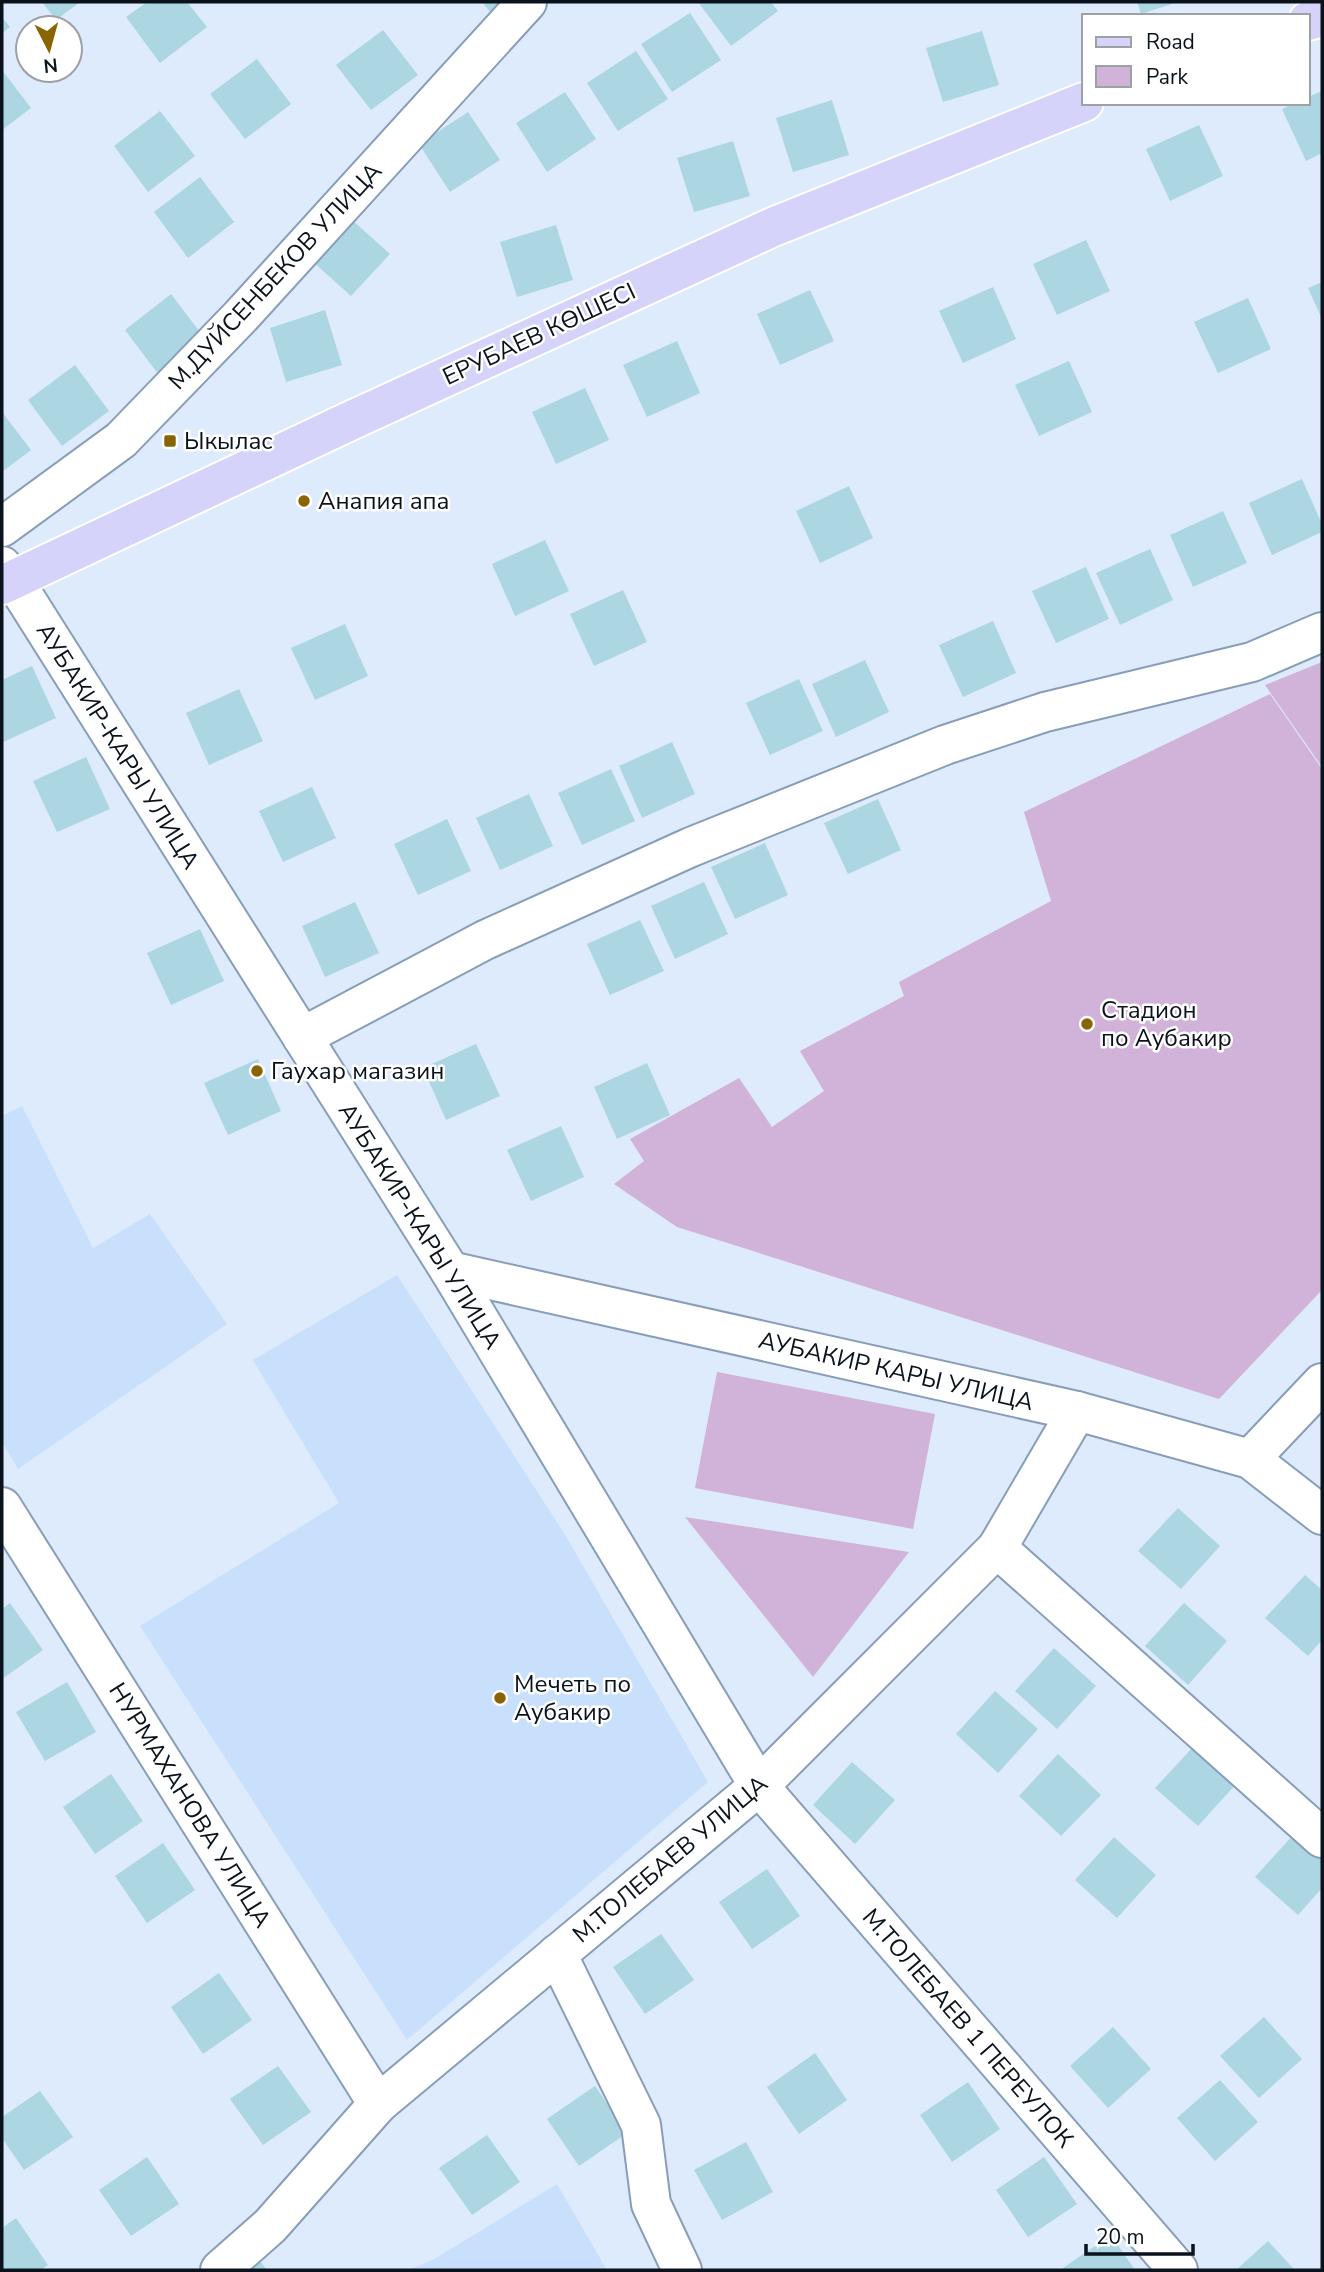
<svg xmlns="http://www.w3.org/2000/svg" width="1324" height="2272" font-family="'Nunito Sans',sans-serif">
	<style>
		.built { fill: #c9e0fc }
		.green { fill: #d1b2d8 }
		.building { fill: #add6e3 }
		.lines { fill: none; stroke-linecap: round; stroke-linejoin: round }
		.minor-casing { stroke: #889eb8; stroke-width: 42 }
		.major-casing { stroke: #fff; stroke-width: 42 }
		.minor { stroke: #fff; stroke-width: 38 }
		.major { stroke: #d5d3fa; stroke-width: 38 }
		.poi-dot { fill: #896502; stroke: #fff; stroke-width: 2.5 }
		.labels { text-anchor: middle; stroke-width: 5; stroke-linejoin: round; paint-order: stroke }
		.street-label { font-size: 24px; fill: #0a121b; stroke: #fff }
		.poi-label { font-size: 24px; fill: #0a121b; stroke: #fff; text-anchor: start }
	</style>
	<rect width="100%" height="100%" fill="#ddebfc"/>
	<!-- built -->
	<g class="built">
		<polygon points="22,1106 93,1248 150,1214 227,1324 18,1469 2,1442 2,1116"/>
		<polygon points="397,1275 564,1533 708,1782 407,2040 140,1626 339,1503 253,1360"/>
		<polygon points="557,2184 607,2270 409,2270 436,2258"/>
	</g>
	<!-- green -->
	<g class="green">
		<polygon points="1322,662 1322,767 1265,685"/>
		<polygon points="1270,694 1322,769 1322,1290 1219,1399 677,1227 614,1184 644,1161 630,1139 739,1078 772,1127 824,1091 800,1051 904,996 899,982 1051,901 1024,812"/>
		<polygon points="717,1372 935,1414 913,1529 695,1488"/>
		<polygon points="685,1517 909,1552 813,1677"/>
	</g>
	<!-- building -->
	<g class="building">
		<polygon points="42,2 80,2 56,20"/>
		<polygon points="147,2 187,2 207,27 160,63 126,17"/>
		<polygon points="482,2 504,2 490,12"/>
		<polygon points="698,2 771,2 778,11 731,46"/>
		<polygon points="1137,2 1178,2 1141,14"/>
		<polygon points="690,13 721,60 672,92 641,44"/>
		<polygon points="2,17 10,27 2,33"/>
		<polygon points="383,30 418,75 371,110 336,65"/>
		<polygon points="982,31 999,85 943,102 926,48"/>
		<polygon points="636,51 668,99 618,131 587,83"/>
		<polygon points="257,59 291,104 245,139 210,94"/>
		<polygon points="2,70 31,108 2,130"/>
		<polygon points="1322,91 1322,153 1306,161 1282,109 1294,103 1308,103 1308,97"/>
		<polygon points="565,92 596,139 547,172 516,123"/>
		<polygon points="832,100 849,155 793,172 776,118"/>
		<polygon points="160,111 195,156 148,192 114,146"/>
		<polygon points="468,112 500,160 450,192 419,144"/>
		<polygon points="1199,125 1223,176 1170,201 1146,149"/>
		<polygon points="733,141 750,196 694,212 677,158"/>
		<polygon points="200,177 234,222 188,258 154,212"/>
		<polygon points="351,219 390,254 351,296 312,261"/>
		<polygon points="556,225 573,280 517,297 500,242"/>
		<polygon points="1086,240 1110,291 1057,315 1033,264"/>
		<polygon points="1322,282 1322,319 1308,288"/>
		<polygon points="993,287 1016,339 963,363 939,311"/>
		<polygon points="810,290 834,341 780,365 757,314"/>
		<polygon points="171,294 206,340 159,375 125,330"/>
		<polygon points="1248,298 1271,349 1218,373 1194,322"/>
		<polygon points="325,310 342,365 286,382 270,328"/>
		<polygon points="677,341 700,393 647,417 623,365"/>
		<polygon points="1069,361 1092,412 1039,436 1015,385"/>
		<polygon points="75,365 109,411 62,446 28,400"/>
		<polygon points="585,388 609,440 556,464 532,412"/>
		<polygon points="2,412 31,450 2,472"/>
		<polygon points="1302,479 1322,524 1322,532 1272,555 1249,503"/>
		<polygon points="849,486 873,538 820,563 796,511"/>
		<polygon points="1223,511 1247,563 1193,587 1170,535"/>
		<polygon points="545,540 569,591 515,616 492,564"/>
		<polygon points="1150,549 1173,600 1120,625 1096,573"/>
		<polygon points="1086,567 1109,619 1056,643 1032,591"/>
		<polygon points="623,590 647,642 594,666 570,614"/>
		<polygon points="993,621 1016,673 963,697 939,645"/>
		<polygon points="345,624 368,676 315,700 291,648"/>
		<polygon points="865,660 889,712 836,737 812,684"/>
		<polygon points="32,666 56,718 3,742 2,680"/>
		<polygon points="799,679 823,731 770,755 746,703"/>
		<polygon points="239,689 263,741 209,765 186,713"/>
		<polygon points="672,742 695,794 642,818 619,766"/>
		<polygon points="86,757 110,809 57,832 33,781"/>
		<polygon points="611,769 635,821 582,845 558,793"/>
		<polygon points="312,787 336,838 283,862 259,811"/>
		<polygon points="529,794 553,846 500,870 476,818"/>
		<polygon points="878,799 901,850 848,874 824,823"/>
		<polygon points="447,819 471,871 418,895 394,844"/>
		<polygon points="765,843 788,895 735,919 711,867"/>
		<polygon points="704,882 728,934 675,959 651,906"/>
		<polygon points="355,902 379,953 325,977 302,926"/>
		<polygon points="640,920 664,971 610,995 587,944"/>
		<polygon points="200,929 224,981 171,1005 147,953"/>
		<polygon points="476,1044 500,1096 446,1120 423,1068"/>
		<polygon points="258,1059 281,1111 228,1135 204,1083"/>
		<polygon points="647,1063 670,1115 617,1139 594,1087"/>
		<polygon points="561,1126 584,1177 531,1201 507,1150"/>
		<polygon points="1178,1508 1220,1546 1181,1589 1138,1551"/>
		<polygon points="1305,1575 1322,1590 1322,1640 1308,1656 1265,1618"/>
		<polygon points="10,1603 43,1650 2,1679 2,1609"/>
		<polygon points="1184,1603 1227,1641 1188,1685 1145,1646"/>
		<polygon points="1054,1648 1096,1686 1057,1729 1015,1691"/>
		<polygon points="67,1682 96,1732 45,1761 16,1712"/>
		<polygon points="995,1691 1038,1729 998,1773 956,1734"/>
		<polygon points="1195,1745 1237,1783 1198,1826 1155,1788"/>
		<polygon points="1058,1754 1101,1795 1061,1836 1019,1796"/>
		<polygon points="852,1762 895,1800 855,1844 813,1805"/>
		<polygon points="111,1774 143,1821 95,1854 63,1807"/>
		<polygon points="1294,1834 1322,1859 1322,1888 1298,1915 1255,1877"/>
		<polygon points="1114,1837 1156,1875 1117,1918 1075,1880"/>
		<polygon points="163,1843 195,1890 147,1923 115,1876"/>
		<polygon points="767,1869 800,1916 752,1949 719,1902"/>
		<polygon points="661,1934 694,1980 645,2014 613,1967"/>
		<polygon points="219,1973 252,2020 203,2054 171,2007"/>
		<polygon points="1264,2017 1302,2059 1259,2098 1220,2056"/>
		<polygon points="1113,2027 1151,2069 1108,2108 1070,2066"/>
		<polygon points="815,2053 847,2100 799,2134 767,2087"/>
		<polygon points="278,2066 311,2112 263,2145 230,2099"/>
		<polygon points="1220,2080 1258,2122 1215,2161 1177,2118"/>
		<polygon points="968,2082 1000,2129 952,2162 920,2115"/>
		<polygon points="595,2086 627,2133 579,2166 547,2119"/>
		<polygon points="40,2091 73,2137 24,2170 2,2138 2,2117"/>
		<polygon points="487,2135 520,2182 472,2215 439,2168"/>
		<polygon points="746,2142 773,2192 722,2220 694,2170"/>
		<polygon points="147,2157 179,2204 131,2236 99,2190"/>
		<polygon points="1044,2157 1077,2204 1028,2237 996,2190"/>
		<polygon points="16,2218 48,2265 41,2270 2,2270 2,2228"/>
		<polygon points="1111,2235 1135,2270 1064,2270 1063,2268"/>
		<polygon points="1268,2241 1295,2270 1236,2270"/>
		<polygon points="258,2258 267,2270 241,2270"/>
	</g>
	<g class="lines">
		<defs>
			<g id="minor">
				<polyline points="2,527 121,440 241,316 527,2"/>
				<polyline points="2,566 13,579 450,1271 759,1786 1178,2270"/>
				<polyline points="302,1037 485,940 691,847 945,745 1045,712 1252,662 1322,632"/>
				<polyline points="450,1271 1077,1411 1250,1459 1322,1515"/>
				<polyline points="1250,1459 1322,1383"/>
				<polyline points="2,1507 378,2104"/>
				<polyline points="997,1548 1322,1838"/>
				<polyline points="557,1954 641,2125 651,2204 682,2270"/>
				<polyline points="220,2270 270,2226 378,2104 759,1786 997,1548 1077,1411"/>
			</g>
			<g id="major">
				<polyline points="1308,21 1322,17"/>
				<polyline points="2,585 350,421 773,227 1084,102"/>
			</g>
		</defs>
		<!-- minor casing -->
		<use href="#minor" class="minor-casing"/>
		<!-- major casing -->
		<use href="#major" class="major-casing"/>
		<!-- minor -->
		<use href="#minor" class="minor"/>
		<!-- major -->
		<use href="#major" class="major"/>
	</g>
	<!-- markers -->
	<g class="poi-dot">
		<rect x="163" y="434" width="14" height="14" rx="3.5"/>
		<circle cx="304" cy="501" r="7"/>
		<circle cx="1087" cy="1024" r="7"/>
		<circle cx="257" cy="1071" r="7"/>
		<circle cx="500" cy="1698" r="7"/>
	</g>
	<g class="labels">
		<!-- street labels -->
		<g class="street-label">
			<text transform="translate(275 276) rotate(-47)" y="8">М.ДУЙСЕНБЕКОВ УЛИЦА</text>
			<text transform="translate(539 334) rotate(-25)" y="8">ЕРУБАЕВ КӨШЕСІ</text>
			<text transform="translate(118 746) rotate(58)" y="8">АУБАКИР-КАРЫ УЛИЦА</text>
			<text transform="translate(420 1226) rotate(58)" y="8">АУБАКИР-КАРЫ УЛИЦА</text>
			<text transform="translate(896 1371) rotate(13)" y="8">АУБАКИР КАРЫ УЛИЦА</text>
			<text transform="translate(190 1805) rotate(58)" y="8">НУРМАХАНОВА УЛИЦА</text>
			<text transform="translate(670 1859) rotate(-40)" y="8">М.ТОЛЕБАЕВ УЛИЦА</text>
			<text transform="translate(968 2028) rotate(49)" y="8">М.ТОЛЕБАЕВ 1 ПЕРЕУЛОК</text>
		</g>
		<!-- poi labels -->
		<g class="poi-label">
			<text x="184" y="449">Ыкылас</text>
			<text x="318" y="509">Анапия апа</text>
			<text x="1101" y="1018">Стадион<tspan x="1101" dy="28">по Аубакир</tspan></text>
			<text x="271" y="1079">Гаухар магазин</text>
			<text x="514" y="1692">Мечеть по<tspan x="514" dy="28">Аубакир</tspan></text>
		</g>
	</g>
	<!-- border -->
	<rect width="1324" height="2272" fill="none" stroke="#0a121b" stroke-width="7"/>
	<!-- legend -->
	<rect x="1082" y="14" width="228" height="91" fill="#ffffff" stroke="#9da0a4" stroke-width="2"/>
	<rect x="1096" y="37" width="35" height="10" fill="#d5d3fa" stroke="#9da0a4" stroke-width="2"/>
	<text x="1146" y="49" font-size="21" fill="#0a121b">Road</text>
	<rect x="1096" y="66" width="35" height="21" fill="#d1b2d8" stroke="#9da0a4" stroke-width="2"/>
	<text x="1146" y="84" font-size="21" fill="#0a121b">Park</text>
	<!-- north arrow -->
	<g transform="translate(49 49) rotate(174)"><circle r="33" fill="#ffffff" stroke="#9da0a4" stroke-width="2"/>
	<path d="M0-5L12 26L0 18L-12 26Z" fill="#896502"/>
	<text y="-10" font-size="19" font-weight="bold" text-anchor="middle" fill="#0a121b">N</text>
	</g>
	<!-- scale -->
	<path d="M1086 2244v10h107v-10" fill="none" stroke="#0a121b" stroke-width="3.5"/>
	<text x="1096" y="2244" font-size="21" fill="#0a121b" stroke="#ffffff" stroke-width="5" paint-order="stroke">20 m</text>
</svg>
